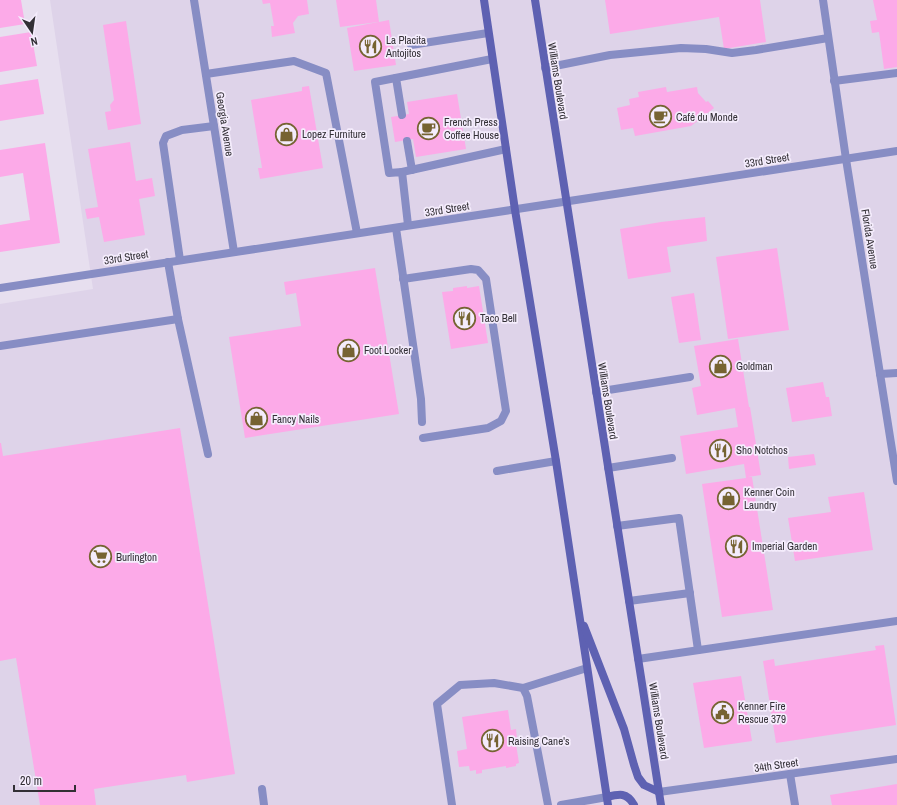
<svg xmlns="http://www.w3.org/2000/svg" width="897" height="805" font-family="'Archivo Narrow',sans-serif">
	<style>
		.built { fill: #ded3e9 }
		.building { fill: #fcaae8 }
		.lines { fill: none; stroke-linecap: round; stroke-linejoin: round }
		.service { stroke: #878dc4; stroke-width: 8 }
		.minor { stroke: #878dc4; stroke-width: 8 }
		.secondary { stroke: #5e61b2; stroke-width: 8 }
		.labels { text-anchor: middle; stroke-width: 3.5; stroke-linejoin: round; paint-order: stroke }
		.poi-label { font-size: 11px; fill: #322f35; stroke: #f4ecfc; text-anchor: start }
		.street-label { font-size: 11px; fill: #322f35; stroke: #f4ecfc }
	</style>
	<rect width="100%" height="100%" fill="#e7dfef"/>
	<!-- built -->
	<polygon class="built" points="50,0 897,0 897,805 0,805 0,304 93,289"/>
	<!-- building -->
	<g class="building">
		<polygon points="0,0 21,0 25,24 0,28"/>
		<polygon points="262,0 307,0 309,14 298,16 293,23 295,33 272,37 271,26 274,26 270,3 263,4"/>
		<polygon points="336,0 376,0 379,22 389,20 396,65 354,71 347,28 378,22 340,27"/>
		<polygon points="605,0 760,0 766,42 724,49 719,17 610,34"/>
		<polygon points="873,0 897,0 897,67 884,69 879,32 872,33 870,21 877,20"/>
		<polygon points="126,21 141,124 108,130 105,112 111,111 110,105 114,100 103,25"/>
		<polygon points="31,32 37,66 0,72 0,37"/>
		<polygon points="38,79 44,114 0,121 0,85"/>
		<polygon points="309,86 323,168 260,179 258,168 262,168 251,100 302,91 302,87"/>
		<polygon points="666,87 667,92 697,87 698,93 706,102 708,101 714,108 691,126 635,136 633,128 621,130 617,108 630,105 629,99 639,97 638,92"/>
		<polygon points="457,94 466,149 416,157 413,139 395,142 391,117 409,114 407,102"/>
		<polygon points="130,142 136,181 152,178 155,196 139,199 145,235 104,242 99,217 87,219 85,209 98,207 88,149"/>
		<polygon points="45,143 60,243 0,252 0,225 30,220 23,173 0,177 0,150"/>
		<polygon points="705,217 707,241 667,247 671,272 628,279 620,229 661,222"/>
		<polygon points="777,248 789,330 728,339 716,257"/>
		<polygon points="375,268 399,414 245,438 229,337 301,326 296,293 286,295 284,282"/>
		<polygon points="467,286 467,288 479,286 488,343 451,349 442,292 453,291 453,288"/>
		<polygon points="694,293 701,340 679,343 671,297"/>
		<polygon points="738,339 749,407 750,407 761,475 748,477 752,477 773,610 722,617 702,484 746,478 744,464 686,474 680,436 738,427 735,408 697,415 692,388 701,386 694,346"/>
		<polygon points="823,382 826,397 829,397 832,416 792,422 786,388"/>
		<polygon points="180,428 235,774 187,782 186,775 94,789 96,805 40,805 16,658 0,661 0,443 1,443 3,456"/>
		<polygon points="814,454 816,465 789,469 788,457"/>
		<polygon points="864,492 873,550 795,561 788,518 831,512 828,497"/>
		<polygon points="884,645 896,725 776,743 763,661 774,659 775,666 876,650 875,646"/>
		<polygon points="741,676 752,741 704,748 693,683"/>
		<polygon points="508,710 511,730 516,729 517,739 519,738 519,743 516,744 519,763 516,764 516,766 506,768 506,766 482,770 482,773 476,774 476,770 470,771 469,766 459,767 457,751 467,749 462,717"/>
		<polygon points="897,784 897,805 832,805 830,795"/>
	</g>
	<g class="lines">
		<!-- service -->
		<g class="service">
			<polyline points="411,45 488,33"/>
			<polyline points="545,68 610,55 681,48 706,49 732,53 756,50 828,38"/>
			<polyline points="206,74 294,61 326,73 357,233"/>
			<polyline points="396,78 402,115"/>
			<polyline points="834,81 897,73"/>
			<polyline points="407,141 412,170"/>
			<polyline points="402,172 506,149"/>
			<polyline points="408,225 402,172 389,173 375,82 492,59"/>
			<polyline points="396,228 421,399 422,422"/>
			<polyline points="180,260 163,143 166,136 182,130 214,126"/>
			<polyline points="168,262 178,319 208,454"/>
			<polyline points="403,279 471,269 478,270 486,279 506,411 501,421 488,428 423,438"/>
			<polyline points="0,346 178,319"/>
			<polyline points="880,374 897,373"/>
			<polyline points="596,392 690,377"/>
			<polyline points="608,468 672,458"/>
			<polyline points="497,471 556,461"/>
			<polyline points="617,526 679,518 698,650"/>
			<polyline points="629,601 690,593"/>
			<polyline points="638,659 897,621"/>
			<polyline points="523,688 587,668"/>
			<polyline points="790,774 795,805"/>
			<polyline points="262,789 264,805"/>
			<polyline points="452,805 437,704 460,685 494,683 523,688 527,696 548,805"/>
		</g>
		<!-- minor -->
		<g class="minor">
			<polyline points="194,0 234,252"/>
			<polyline points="823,0 846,159 897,481"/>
			<polyline points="0,288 897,151"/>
			<polyline points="659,792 897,759"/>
			<polyline points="561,805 590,800 607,797"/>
		</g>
		<!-- secondary -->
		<g class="secondary">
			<polyline points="484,0 515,210 556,461 608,805"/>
			<polyline points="535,0 661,805"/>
			<polyline points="584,626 624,729 634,765 638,777 644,785 659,792"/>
			<path d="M607,797c12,-3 20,-5 27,8"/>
		</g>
	</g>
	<!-- icons -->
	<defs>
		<symbol id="restaurant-ring" viewBox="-11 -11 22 22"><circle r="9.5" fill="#f4ecfc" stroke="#766332" stroke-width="1.5"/><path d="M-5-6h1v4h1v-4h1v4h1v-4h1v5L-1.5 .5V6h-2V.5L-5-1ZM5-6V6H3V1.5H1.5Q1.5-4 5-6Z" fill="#766332"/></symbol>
		<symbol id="cafe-ring" viewBox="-11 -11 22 22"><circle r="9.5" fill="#f4ecfc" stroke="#766332" stroke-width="1.5"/><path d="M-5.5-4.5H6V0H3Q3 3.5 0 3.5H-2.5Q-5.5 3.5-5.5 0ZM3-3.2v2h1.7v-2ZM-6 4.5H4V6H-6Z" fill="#766332"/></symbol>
		<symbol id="shop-ring" viewBox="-11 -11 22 22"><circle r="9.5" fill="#f4ecfc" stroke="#766332" stroke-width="1.5"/><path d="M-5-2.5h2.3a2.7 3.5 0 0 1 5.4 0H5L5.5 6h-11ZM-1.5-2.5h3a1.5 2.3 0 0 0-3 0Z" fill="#766332"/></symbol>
		<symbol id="supermarket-ring" viewBox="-11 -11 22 22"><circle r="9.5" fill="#f4ecfc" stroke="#766332" stroke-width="1.5"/><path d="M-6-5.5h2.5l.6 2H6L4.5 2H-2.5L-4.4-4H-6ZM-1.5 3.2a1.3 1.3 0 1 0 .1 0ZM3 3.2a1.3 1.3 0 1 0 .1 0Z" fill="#766332"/></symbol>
		<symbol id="civic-ring" viewBox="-11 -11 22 22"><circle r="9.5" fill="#f4ecfc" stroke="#766332" stroke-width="1.5"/><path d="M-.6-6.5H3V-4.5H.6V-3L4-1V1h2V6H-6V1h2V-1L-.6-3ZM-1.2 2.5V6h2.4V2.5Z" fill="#766332"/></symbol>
	</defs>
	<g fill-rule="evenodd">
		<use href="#restaurant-ring" x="358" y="34" width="25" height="25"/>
		<use href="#cafe-ring" x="648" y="104" width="25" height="25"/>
		<use href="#cafe-ring" x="416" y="116" width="25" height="25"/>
		<use href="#shop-ring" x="274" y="122" width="25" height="25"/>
		<use href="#restaurant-ring" x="452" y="306" width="25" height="25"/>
		<use href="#shop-ring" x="336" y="338" width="25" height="25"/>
		<use href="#shop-ring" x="708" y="354" width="25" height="25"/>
		<use href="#shop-ring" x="244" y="406" width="25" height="25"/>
		<use href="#restaurant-ring" x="708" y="438" width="25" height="25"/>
		<use href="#shop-ring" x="716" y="486" width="25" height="25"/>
		<use href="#restaurant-ring" x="724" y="534" width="25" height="25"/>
		<use href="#supermarket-ring" x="88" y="544" width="25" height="25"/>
		<use href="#civic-ring" x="710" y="700" width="25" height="25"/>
		<use href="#restaurant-ring" x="480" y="728" width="25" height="25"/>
	</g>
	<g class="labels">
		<!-- poi labels -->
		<g class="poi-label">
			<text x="386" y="44">La Placita<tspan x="386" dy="13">Antojitos</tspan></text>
			<text x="676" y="121">Café du Monde</text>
			<text x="444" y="126">French Press<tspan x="444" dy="13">Coffee House</tspan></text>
			<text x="302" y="138">Lopez Furniture</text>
			<text x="480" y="322">Taco Bell</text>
			<text x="364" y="354">Foot Locker</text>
			<text x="736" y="370">Goldman</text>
			<text x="272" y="423">Fancy Nails</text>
			<text x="736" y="454">Sho Notchos</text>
			<text x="744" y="496">Kenner Coin<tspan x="744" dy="13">Laundry</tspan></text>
			<text x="752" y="550">Imperial Garden</text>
			<text x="116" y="561">Burlington</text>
			<text x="738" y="710">Kenner Fire<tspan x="738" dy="13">Rescue 379</tspan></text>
			<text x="508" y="745">Raising Cane's</text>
		</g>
		<!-- street labels -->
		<g class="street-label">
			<text transform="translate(558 81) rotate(81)" y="4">Williams Boulevard</text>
			<text transform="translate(225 124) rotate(81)" y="4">Georgia Avenue</text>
			<text transform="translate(767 160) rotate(-9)" y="4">33rd Street</text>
			<text transform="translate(447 209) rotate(-9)" y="4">33rd Street</text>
			<text transform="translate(870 239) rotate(81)" y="4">Florida Avenue</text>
			<text transform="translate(126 257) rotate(-9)" y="4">33rd Street</text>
			<text transform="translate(608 401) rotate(81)" y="4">Williams Boulevard</text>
			<text transform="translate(659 721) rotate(81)" y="4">Williams Boulevard</text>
			<text transform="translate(776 765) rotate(-8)" y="4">34th Street</text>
		</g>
	</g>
	<!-- north arrow -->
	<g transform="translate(32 32) rotate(167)" stroke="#f4ecfc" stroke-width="3" paint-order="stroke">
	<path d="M0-3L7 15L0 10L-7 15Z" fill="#322f35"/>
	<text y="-6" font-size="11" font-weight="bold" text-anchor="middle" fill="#322f35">N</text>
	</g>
	<!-- scale -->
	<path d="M14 785v6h61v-6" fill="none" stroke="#322f35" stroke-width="2"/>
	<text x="20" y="785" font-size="12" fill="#322f35" stroke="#f4ecfc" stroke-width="3" paint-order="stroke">20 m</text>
</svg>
